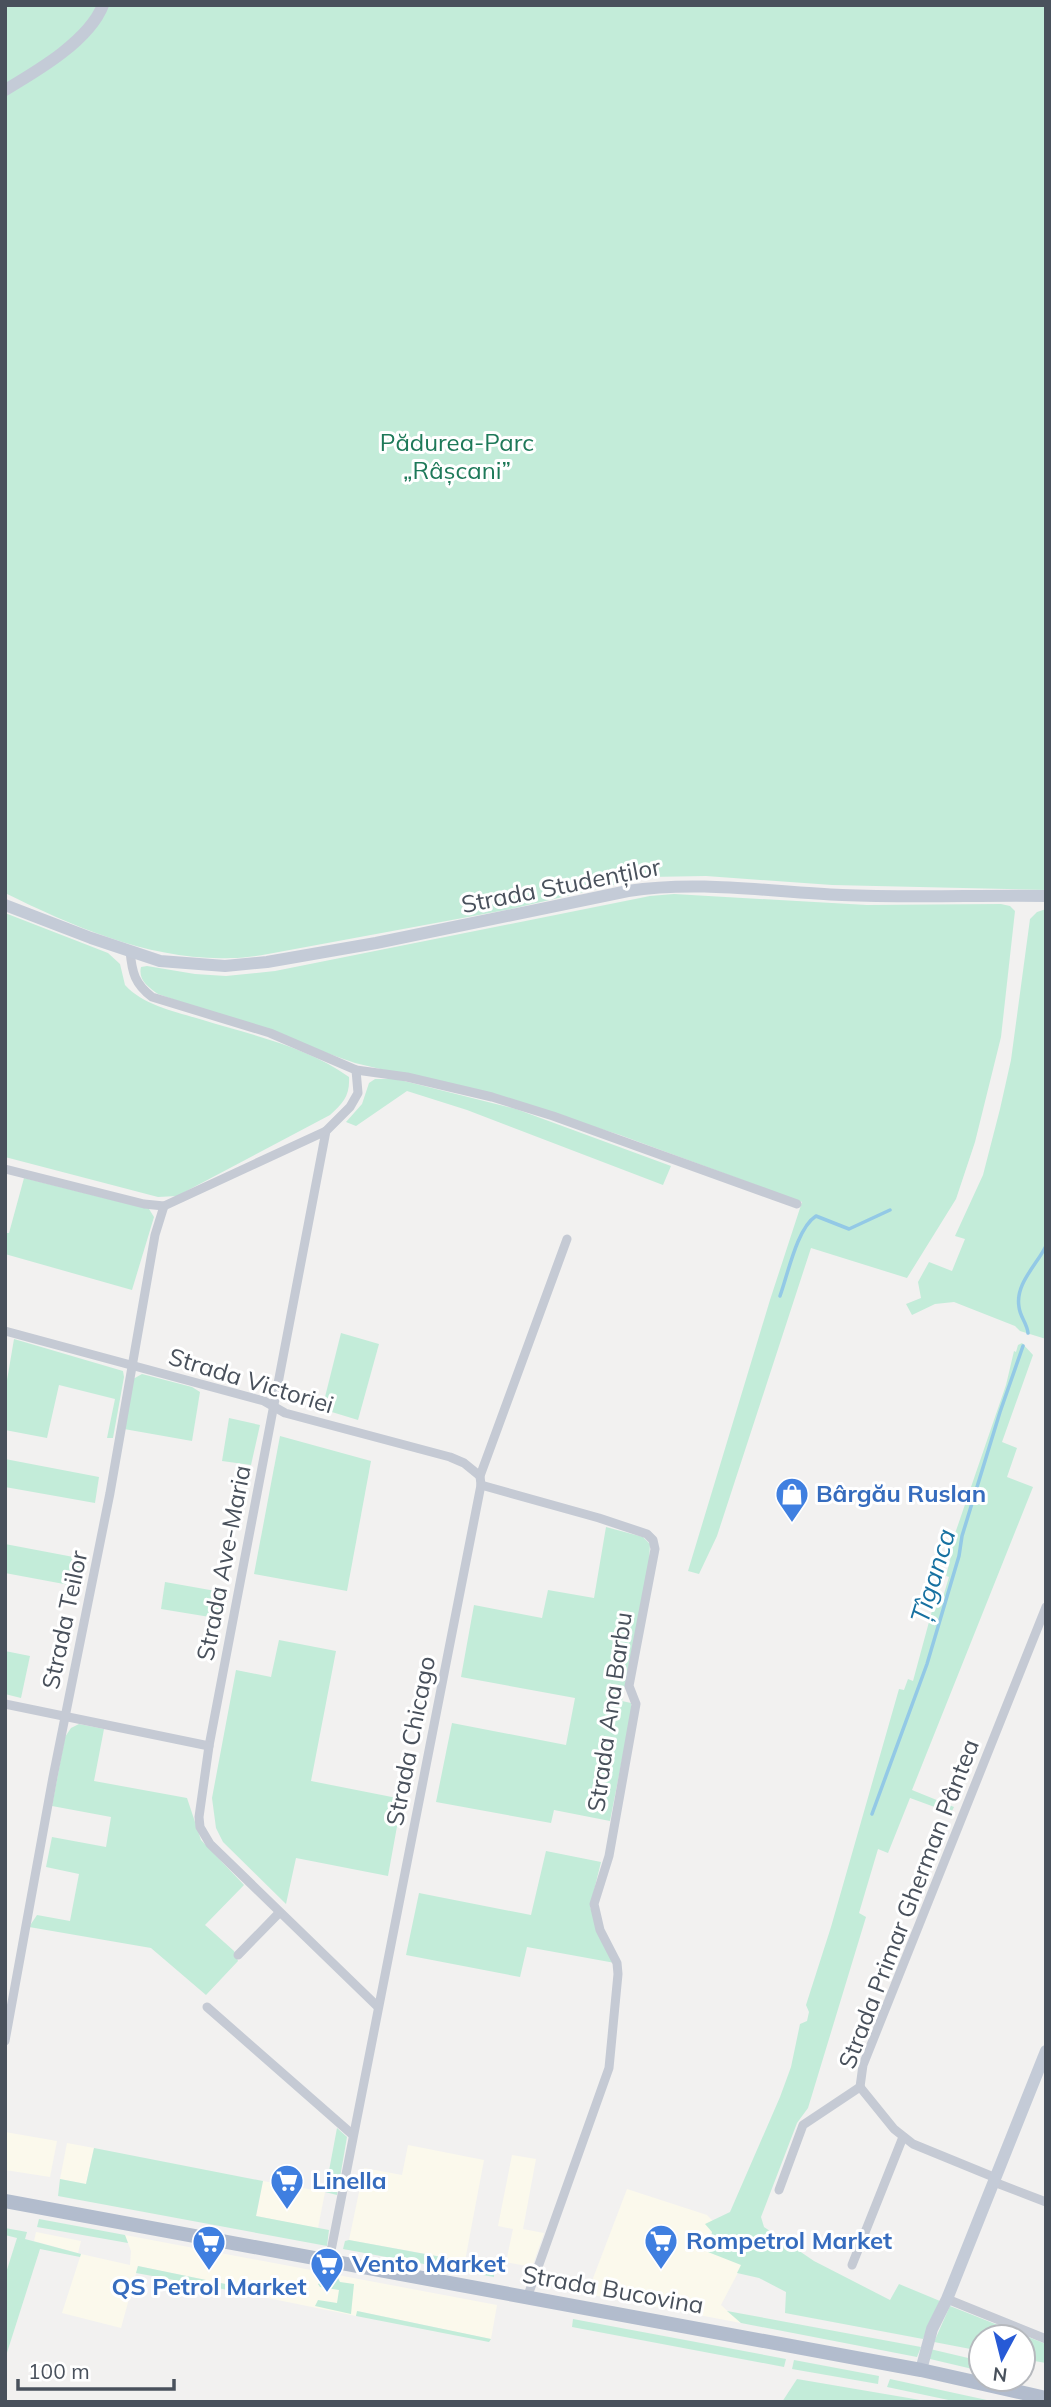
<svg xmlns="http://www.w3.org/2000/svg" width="1051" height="2407" font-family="Mulish,sans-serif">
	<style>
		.commercial { fill: #fbf9ec }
		.green { fill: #c3ecd9 }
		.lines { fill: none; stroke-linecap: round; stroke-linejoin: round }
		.stream { stroke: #93c9e6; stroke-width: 3.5 }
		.street { stroke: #c5cad4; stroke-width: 9 }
		.secondary { stroke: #c4cbd7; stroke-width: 12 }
		.primary { stroke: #b2bccd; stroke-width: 14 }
		.labels { text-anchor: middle; stroke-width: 6; stroke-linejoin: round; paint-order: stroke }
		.park-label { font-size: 24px; fill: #1e7959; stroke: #fff }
		.street-label { font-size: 24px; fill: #49515c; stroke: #fff }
		.shop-label { font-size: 24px; font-weight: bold; fill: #366cbe; stroke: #fff; text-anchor: start }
		.water-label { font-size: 26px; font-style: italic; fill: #1771a1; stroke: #fff }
	</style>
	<rect width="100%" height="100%" fill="#f2f1f0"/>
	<!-- commercial -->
	<g class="commercial">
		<polygon points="5,2132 57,2141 50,2177 5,2170"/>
		<polygon points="67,2143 94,2148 86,2184 60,2179"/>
		<polygon points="408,2145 484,2160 465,2261 349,2240 364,2168 402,2175"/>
		<polygon points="512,2155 536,2159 523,2229 544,2233 532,2267 506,2262 513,2229 498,2226"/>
		<polygon points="263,2181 325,2192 318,2228 256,2216"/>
		<polygon points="627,2189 707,2215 713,2221 712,2232 742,2265 721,2305 741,2323 587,2294"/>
		<polygon points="36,2232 81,2241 78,2253 34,2241"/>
		<polygon points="125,2235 497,2305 491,2339 358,2311 356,2316 258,2296 239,2292 240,2287 138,2266 121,2328 62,2313 81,2254 130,2265 131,2251"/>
	</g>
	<!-- green -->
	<g class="green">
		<path d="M5,5h1041v885l-214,-5 -126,-9 -58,1 -137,32 -243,45c-12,2 -25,4 -37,4 -79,3 -157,-31 -226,-65z"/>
		<path d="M674,894l193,11 134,-1 9,2 5,5 -14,126 -26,105 -19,57 -49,79 -96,-30 -94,288 -18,38 -11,-3 82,-271 32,-98 -182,-67 -117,-37 -148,-35 -197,-69c-10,-7 -20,-14 -17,-27l6,-1 48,8 31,2 49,-5 375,-75z"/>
		<polygon points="1046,909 1046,1339 1020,1331 1015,1326 954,1302 935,1304 912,1315 906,1304 921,1298 918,1282 929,1262 952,1271 965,1239 955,1236 983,1175 1000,1109 1011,1060 1030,919 1037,912"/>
		<path d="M5,913l103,40 12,11 5,21c19,21 52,27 78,35 49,15 105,27 146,57 1,19 -6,26 -19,38l-153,81 -19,1 -153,-40z"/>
		<polygon points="375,1079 396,1079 516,1109 671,1166 663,1185 467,1110 407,1091 356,1126 346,1122 362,1104 369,1083"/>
		<polygon points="24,1178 149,1209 154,1217 132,1290 5,1254 5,1233 9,1233"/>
		<polygon points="341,1333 379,1344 358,1420 322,1409"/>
		<polygon points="14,1339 123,1371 124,1377 113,1438 107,1438 115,1399 59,1385 47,1438 5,1430 5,1392"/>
		<polygon points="1022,1343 1033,1355 1002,1442 1017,1448 1007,1477 1033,1487 912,1790 954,1807 951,1813 910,1798 888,1853 878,1849 859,1913 866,1917 808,2108 797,2123 761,2217 764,2227 814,2261 890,2300 899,2284 940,2301 923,2339 785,2313 786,2292 759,2278 737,2273 741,2265 708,2252 712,2232 705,2224 730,2212 780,2097 791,2067 800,2024 807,2021 809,2012 806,2005 831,1927 899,1689 904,1690 908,1679 913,1681 936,1596 943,1597 949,1577 946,1576 951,1556 948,1554 1006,1385 1014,1351 1016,1352 1018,1345"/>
		<polygon points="142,1374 192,1387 200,1392 192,1441 124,1429 133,1379"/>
		<polygon points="229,1418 260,1425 251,1465 222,1461"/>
		<polygon points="280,1436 371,1461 347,1591 254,1574"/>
		<polygon points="5,1459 99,1477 95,1503 5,1487"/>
		<polygon points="606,1527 643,1537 650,1544 649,1562 622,1701 631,1703 632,1709 610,1821 554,1810 551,1823 436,1802 452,1723 566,1745 575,1698 461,1677 474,1605 542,1618 548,1590 594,1598"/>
		<polygon points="5,1544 84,1559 80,1587 5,1573"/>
		<polygon points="165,1582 227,1593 222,1619 161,1609"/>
		<polygon points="279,1640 336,1651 311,1781 402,1799 388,1876 296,1858 286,1904 223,1842 216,1828 212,1798 236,1670 271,1677"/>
		<polygon points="5,1651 30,1656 21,1698 5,1694"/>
		<polygon points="79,1724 104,1729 94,1781 187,1798 201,1840 244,1885 205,1925 234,1951 238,1961 206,1995 151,1948 29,1927 37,1915 70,1921 79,1874 46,1867 52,1837 106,1847 111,1817 52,1806 65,1737 71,1728"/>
		<polygon points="546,1851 601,1862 590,1907 615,1963 527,1947 520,1977 406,1955 419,1893 531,1915"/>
		<polygon points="337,2128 347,2137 337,2195 325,2192"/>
		<polygon points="94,2148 263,2181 256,2216 329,2230 327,2246 58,2196 60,2179 86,2184"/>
		<polygon points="39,2219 125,2235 128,2243 37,2227"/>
		<polygon points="5,2228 27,2232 25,2239 81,2254 80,2257 40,2249 5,2359 5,2276 17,2238 5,2235"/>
		<polygon points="349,2240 485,2265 494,2273 494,2277 343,2249 345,2241"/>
		<polygon points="138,2266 240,2287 239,2292 136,2273"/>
		<polygon points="336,2274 340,2282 354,2284 351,2314 315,2306 318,2300 337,2303 339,2290 320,2287 318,2284"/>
		<polygon points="950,2306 1046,2344 1046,2363 1023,2359 1023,2337 981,2337 981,2351 934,2342"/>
		<polygon points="357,2311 491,2339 489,2342 356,2316"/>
		<polygon points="727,2311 921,2347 917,2357 741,2323"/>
		<polygon points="573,2319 786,2359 784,2367 572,2327"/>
		<polygon points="930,2349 981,2361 981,2371 930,2359"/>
		<polygon points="794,2360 879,2376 878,2384 792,2369"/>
		<polygon points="797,2379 932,2402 782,2402"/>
		<polygon points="890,2379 996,2402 958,2402 887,2387"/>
	</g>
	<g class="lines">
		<!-- stream -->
		<g class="stream">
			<path d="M780,1296c8,-22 17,-68 36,-80l33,13 41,-19"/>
			<path d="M1028,1333c-1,-10 -8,-16 -9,-26 -4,-23 17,-41 27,-61"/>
			<polyline points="872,1814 927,1664 959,1556 962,1536 1000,1412 1023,1346"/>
		</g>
		<!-- street -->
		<g class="street">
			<path d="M130,951c2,22 5,33 22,46l118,36 86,37 51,7 85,20 61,19 244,88"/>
			<polyline points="356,1070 358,1093 350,1107 326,1131 209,1746 199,1817 200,1827 210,1844 377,2006"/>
			<polyline points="5,1169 144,1204 164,1206 326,1131"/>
			<polyline points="5,1331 264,1401 285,1413 450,1457 464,1463 480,1476"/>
			<polyline points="481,1485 599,1518 647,1534 653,1540 655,1549 629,1686 636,1704 609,1856 594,1904 600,1930 617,1963 618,1974 609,2068 527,2298"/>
			<polyline points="5,1704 209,1746"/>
			<polyline points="238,1955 279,1913"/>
			<polyline points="207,2007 353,2135"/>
			<polyline points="5,2041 53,1777 110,1493 155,1235 164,1206"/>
			<polyline points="860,2087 863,2065 1046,1607"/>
			<polyline points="860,2087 894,2129 913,2144 996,2178"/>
			<polyline points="994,2182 1046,2202"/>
			<polyline points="779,2190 803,2125 860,2087"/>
			<polyline points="329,2261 481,1485 480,1476 567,1239"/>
			<polyline points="852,2265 903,2137"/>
			<polyline points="947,2299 1046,2339"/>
		</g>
		<!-- secondary -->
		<g class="secondary">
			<path d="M5,90c32,-19 84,-49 98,-85"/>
			<path d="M5,905l86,33 69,23 65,5 42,-4 109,-19 252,-52c71,-11 142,1 214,4 68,3 136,0 204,1"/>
			<polyline points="921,2370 932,2329 947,2299 1046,2051"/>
		</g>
		<!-- primary -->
		<polyline class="primary" points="5,2201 921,2370 1046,2398"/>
	</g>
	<!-- icons -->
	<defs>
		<symbol id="shop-pin" viewBox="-11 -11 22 30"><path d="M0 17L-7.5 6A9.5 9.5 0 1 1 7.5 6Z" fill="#3f7fe0" stroke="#fff"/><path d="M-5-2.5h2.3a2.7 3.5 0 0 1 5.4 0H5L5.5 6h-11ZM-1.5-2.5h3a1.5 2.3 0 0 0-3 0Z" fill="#fff"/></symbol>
		<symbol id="supermarket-pin" viewBox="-11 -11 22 30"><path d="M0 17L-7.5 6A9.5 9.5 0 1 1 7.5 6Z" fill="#3f7fe0" stroke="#fff"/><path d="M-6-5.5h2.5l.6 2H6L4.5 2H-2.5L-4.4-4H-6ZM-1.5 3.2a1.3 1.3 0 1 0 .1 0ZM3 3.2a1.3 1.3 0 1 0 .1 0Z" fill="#fff"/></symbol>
	</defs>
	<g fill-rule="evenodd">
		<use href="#shop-pin" x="773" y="1475" width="38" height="52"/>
		<use href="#supermarket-pin" x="268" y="2162" width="38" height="52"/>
		<use href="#supermarket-pin" x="642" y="2222" width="38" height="52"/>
		<use href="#supermarket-pin" x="190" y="2223" width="38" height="52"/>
		<use href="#supermarket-pin" x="308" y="2245" width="38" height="52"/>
	</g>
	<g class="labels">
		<!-- park labels -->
		<g class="park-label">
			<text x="457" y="451">Pădurea-Parc<tspan x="457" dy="28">„Râșcani”</tspan></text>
		</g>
		<!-- street labels -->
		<g class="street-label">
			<text transform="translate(561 886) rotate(-11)" y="8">Strada Studenților</text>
			<text transform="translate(251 1381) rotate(17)" y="8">Strada Victoriei</text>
			<text transform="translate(224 1563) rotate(-79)" y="8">Strada Ave-Maria</text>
			<text transform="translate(65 1620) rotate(-78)" y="8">Strada Teilor</text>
			<text transform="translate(610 1712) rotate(-82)" y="8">Strada Ana Barbu</text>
			<text transform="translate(411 1741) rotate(-79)" y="8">Strada Chicago</text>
			<text transform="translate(909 1904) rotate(-69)" y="8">Strada Primar Gherman Pântea</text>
			<text transform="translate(613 2290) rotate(10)" y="8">Strada Bucovina</text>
		</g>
		<!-- shop labels -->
		<g class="shop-label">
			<text x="816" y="1502">Bârgău Ruslan</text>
			<text x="312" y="2189">Linella</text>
			<text x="686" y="2249">Rompetrol Market</text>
			<text x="352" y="2272">Vento Market</text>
			<text x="209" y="2295" text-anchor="middle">QS Petrol Market</text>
		</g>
		<!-- water labels -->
		<g class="water-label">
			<text transform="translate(933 1576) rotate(-73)" y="9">Țîganca</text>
		</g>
	</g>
	<!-- border -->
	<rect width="1051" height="2407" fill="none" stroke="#49515c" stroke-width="14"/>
	<!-- north arrow -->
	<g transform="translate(1002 2358) rotate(187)"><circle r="33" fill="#ffffff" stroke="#b6b9be" stroke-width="2"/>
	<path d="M0-5L12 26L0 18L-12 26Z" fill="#275ad6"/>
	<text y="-10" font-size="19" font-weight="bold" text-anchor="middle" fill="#49515c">N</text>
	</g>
	<!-- scale -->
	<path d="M18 2379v10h156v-10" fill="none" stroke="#49515c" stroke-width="3.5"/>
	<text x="28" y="2379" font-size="21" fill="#49515c" stroke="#ffffff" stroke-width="5" paint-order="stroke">100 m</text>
</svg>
